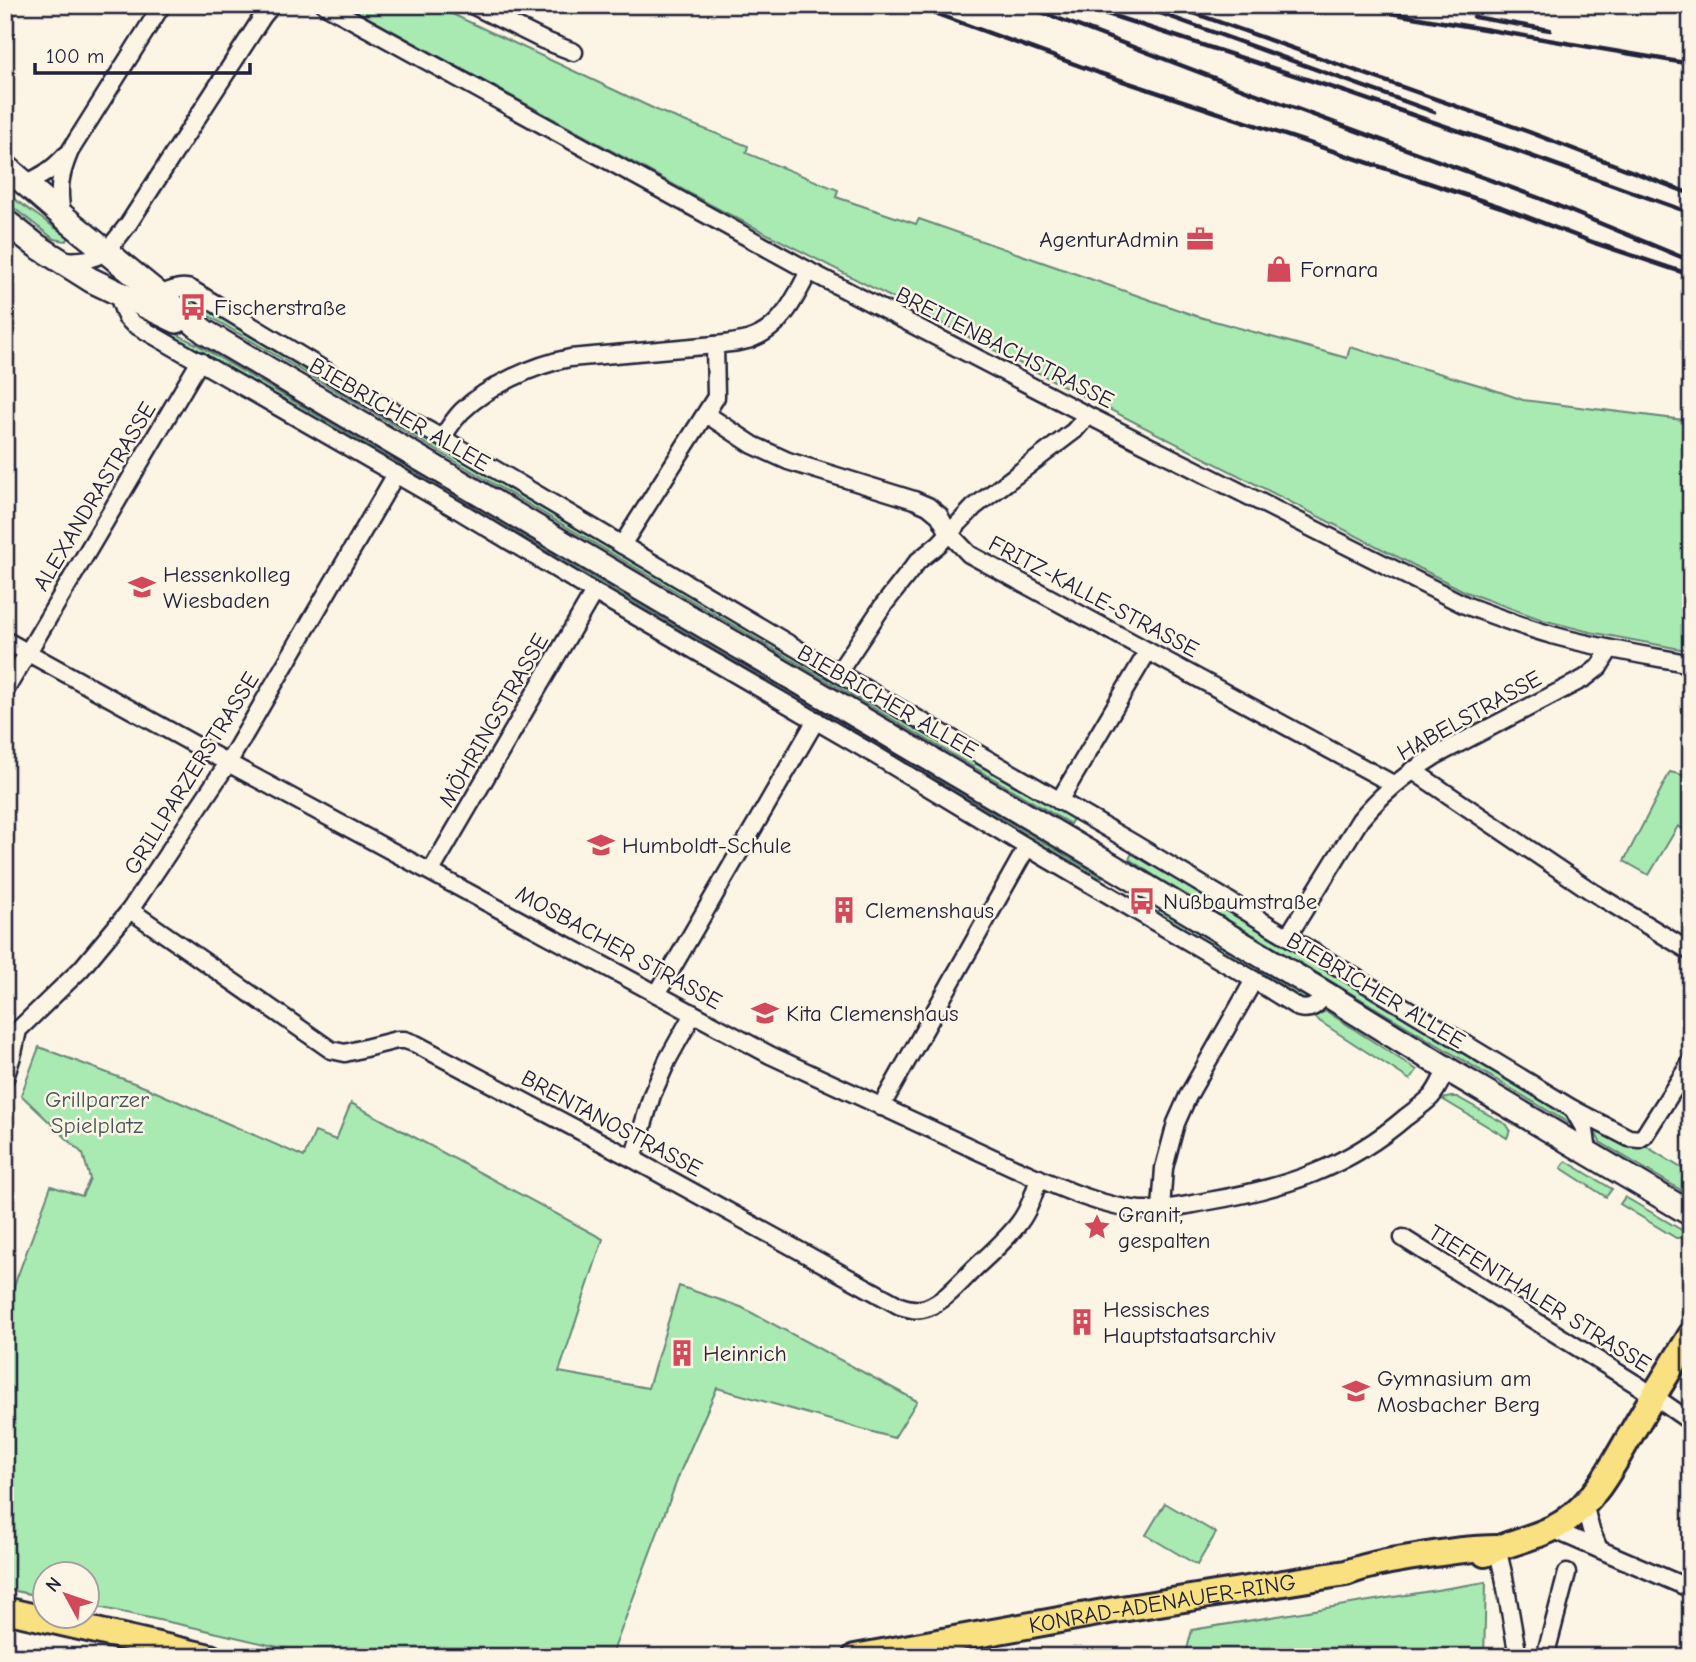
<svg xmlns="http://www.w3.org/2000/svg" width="1696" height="1662" font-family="'Comic Neue',sans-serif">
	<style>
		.green { fill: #a9eab3; stroke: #668677; stroke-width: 2 }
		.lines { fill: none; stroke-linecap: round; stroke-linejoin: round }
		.minor-casing { stroke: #22223b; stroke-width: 21 }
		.secondary-casing { stroke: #22223b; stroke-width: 28 }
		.primary-casing { stroke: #22223b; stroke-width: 30 }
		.minor { stroke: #fcf5e5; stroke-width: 16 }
		.secondary { stroke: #fcf5e5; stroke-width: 23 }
		.primary { stroke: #f9e181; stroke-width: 24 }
		.rail { stroke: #22223b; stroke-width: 4.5 }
		.labels { text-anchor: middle; stroke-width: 5; stroke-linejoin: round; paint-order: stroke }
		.poi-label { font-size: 23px; fill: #22223b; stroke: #fcf5e5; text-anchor: start }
		.street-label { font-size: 23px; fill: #22223b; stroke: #fcf5e5 }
		.park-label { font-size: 23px; fill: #445459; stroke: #fcf5e5 }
	</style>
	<rect width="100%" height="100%" fill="#fcf5e5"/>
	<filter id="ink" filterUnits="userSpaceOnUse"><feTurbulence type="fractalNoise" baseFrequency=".0143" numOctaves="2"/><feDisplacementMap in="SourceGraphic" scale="14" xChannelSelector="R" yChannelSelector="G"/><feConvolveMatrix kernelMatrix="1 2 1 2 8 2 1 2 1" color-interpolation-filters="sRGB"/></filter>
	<g filter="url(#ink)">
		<!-- green -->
		<g class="green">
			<polygon points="345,5 433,5 661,112 748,146 746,153 838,190 836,197 916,224 919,219 1196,316 1347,358 1350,347 1486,387 1523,400 1691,421 1691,651 1590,632 1543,620 1466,592 709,204"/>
			<polygon points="10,196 68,237 68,239 66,241 54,239 6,202"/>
			<polygon points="186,291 1075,815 1070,824 197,309 176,295"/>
			<polygon points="133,311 196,344 1102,877 1098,883 129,314"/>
			<polygon points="1670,772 1691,777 1691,833 1678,826 1649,875 1624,861"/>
			<polygon points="1134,850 1569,1113 1575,1127 1158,878 1129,859"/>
			<polygon points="1160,910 1314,1002 1308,1004 1156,916"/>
			<polygon points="1326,1011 1417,1070 1410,1080 1313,1017"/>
			<polygon points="39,1047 147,1088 304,1157 315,1132 336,1140 351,1103 603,1239 559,1372 648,1388 679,1286 741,1307 917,1401 894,1438 717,1388 681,1470 611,1657 321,1657 192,1627 88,1605 88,1574 46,1574 45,1597 5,1589 5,1343 11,1325 5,1323 5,1310 51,1186 82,1196 90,1179 83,1154 21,1095"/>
			<polygon points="1451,1097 1457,1097 1507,1125 1510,1130 1507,1138 1442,1099"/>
			<polygon points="1591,1124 1642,1144 1691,1174 1691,1196 1600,1142"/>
			<polygon points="1566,1161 1612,1189 1606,1197 1561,1168"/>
			<polygon points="1625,1197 1690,1235 1691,1237 1676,1238 1620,1204"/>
			<polygon points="1165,1503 1216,1533 1197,1565 1146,1535"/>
			<polygon points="1486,1582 1484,1657 1185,1657 1192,1630"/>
		</g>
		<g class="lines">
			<defs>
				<g id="minor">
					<path d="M325,5l484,266 276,143 380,191c29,11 58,22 87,30 46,13 92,20 139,29"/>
					<polyline points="472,5 543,40 574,52"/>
					<path d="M25,183c17,-6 28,-14 41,-28"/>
					<path d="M62,215c-4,-27 -3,-38 8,-64l92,-146"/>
					<path d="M62,260c39,3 45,-8 67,-37l134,-207 9,-11"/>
					<path d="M117,293l9,24 6,6 326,187 136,82 281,163 152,92 227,133 45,28c14,3 18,-4 27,-14"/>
					<path d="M159,295c11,-4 21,-10 32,-6l186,113 65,36 396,235 295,170 440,266 56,29 10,1 5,-3 47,-74"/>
					<polyline points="706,414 753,445 788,461 914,500 928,506 939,515 949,533 969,554 1393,784"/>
					<path d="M442,438c6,-9 12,-19 20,-27 26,-25 72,-46 108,-53l145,-13"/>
					<path d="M622,545l94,-148 -1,-52c13,-2 26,-2 38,-7 29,-11 43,-41 56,-67"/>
					<path d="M5,640l223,123 542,292 245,113c37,16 85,39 125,42 23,1 46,-5 69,-9 75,-13 138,-33 197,-84 8,-6 18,-13 25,-20 7,-8 11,-19 16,-28"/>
					<polyline points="838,673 882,607 918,561 939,544 974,507 1074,431 1081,423 1085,414"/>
					<polyline points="5,691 200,361"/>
					<polyline points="1412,770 1591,891 1691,952"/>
					<polyline points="1059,801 1148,651"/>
					<polyline points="431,871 594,592"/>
					<path d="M130,910l201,140 14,3 52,-13h8l11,4 217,115 267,147c9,3 17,5 26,2 20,-7 36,-28 51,-42 14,-13 30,-27 42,-43 10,-13 15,-29 20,-45"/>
					<path d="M1288,936l72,-116c22,-27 46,-46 75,-64l150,-78 14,-11 11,-18"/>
					<polyline points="657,994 816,720"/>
					<polyline points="5,1078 13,1053 18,1030 81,969 130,910 228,763 396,474"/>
					<polyline points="881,1107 1027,847"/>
					<polyline points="1573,1109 1585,1130 1588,1152"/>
					<polyline points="633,1159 652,1095 668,1059 693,1014"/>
					<polyline points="1161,1209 1164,1168 1176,1123 1188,1096 1254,980"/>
					<polyline points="1403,1238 1639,1386 1691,1422"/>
					<polyline points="1584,1504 1591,1530 1599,1549"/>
					<polyline points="1552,1529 1691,1589"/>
					<polyline points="1497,1548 1504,1577 1518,1657"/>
					<polyline points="1545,1657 1567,1573"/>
				</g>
				<g id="secondary">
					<polyline points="5,166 71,223 205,332 1117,869 1326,994 1447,1069 1691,1214"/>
					<polyline points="5,221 37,246 91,280 177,321"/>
				</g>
				<g id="primary">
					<path d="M1485,1554c25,-13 55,-16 79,-32 33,-23 51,-61 71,-95 18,-31 37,-61 56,-92"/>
					<polyline points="5,1610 210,1657"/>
					<path id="s1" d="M855,1657l254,-46 237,-38c24,-9 49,-13 75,-17 25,-4 50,-8 76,-8"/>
				</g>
			</defs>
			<!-- minor casing -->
			<use href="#minor" class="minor-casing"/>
			<!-- secondary casing -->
			<use href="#secondary" class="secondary-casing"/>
			<!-- primary casing -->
			<use href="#primary" class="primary-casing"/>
			<!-- minor -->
			<use href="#minor" class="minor"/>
			<!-- secondary -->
			<use href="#secondary" class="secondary"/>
			<!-- primary -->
			<use href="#primary" class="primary"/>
			<!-- rail -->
			<g class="rail">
				<polyline points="912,5 1099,73 1501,207 1595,243 1691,275"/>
				<polyline points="1023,5 1251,92 1539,198 1691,261"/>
				<polyline points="1080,5 1349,93 1517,151 1691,213"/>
				<polyline points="1138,5 1434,112"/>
				<polyline points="1171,5 1529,132 1691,194"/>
				<polyline points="1358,5 1401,15 1691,64"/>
				<polyline points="1474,17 1550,30"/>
			</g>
		</g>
	</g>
	<!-- icons -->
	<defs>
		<symbol id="office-bare" viewBox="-9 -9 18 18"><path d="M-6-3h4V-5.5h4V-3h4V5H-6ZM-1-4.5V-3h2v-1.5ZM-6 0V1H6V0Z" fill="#d1495b" stroke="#fcf5e5" stroke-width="2.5" paint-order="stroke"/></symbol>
		<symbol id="shop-bare" viewBox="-9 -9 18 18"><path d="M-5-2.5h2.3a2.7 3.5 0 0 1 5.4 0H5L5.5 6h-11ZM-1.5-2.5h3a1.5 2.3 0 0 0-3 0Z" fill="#d1495b" stroke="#fcf5e5" stroke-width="2.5" paint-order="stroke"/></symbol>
		<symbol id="bus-bare" viewBox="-9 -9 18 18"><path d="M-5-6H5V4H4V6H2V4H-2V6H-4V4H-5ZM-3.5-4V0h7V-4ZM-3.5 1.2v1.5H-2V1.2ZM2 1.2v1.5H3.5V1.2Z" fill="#d1495b" stroke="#fcf5e5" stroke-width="2.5" paint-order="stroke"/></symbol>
		<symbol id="school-bare" viewBox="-9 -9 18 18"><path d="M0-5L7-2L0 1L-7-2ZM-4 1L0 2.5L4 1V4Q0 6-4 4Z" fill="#d1495b" stroke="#fcf5e5" stroke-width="2.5" paint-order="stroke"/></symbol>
		<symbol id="building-bare" viewBox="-9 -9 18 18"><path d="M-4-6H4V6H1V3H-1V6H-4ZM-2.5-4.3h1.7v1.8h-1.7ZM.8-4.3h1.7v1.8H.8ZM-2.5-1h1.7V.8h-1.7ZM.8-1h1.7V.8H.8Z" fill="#d1495b" stroke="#fcf5e5" stroke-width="2.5" paint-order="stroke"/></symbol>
		<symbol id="sight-bare" viewBox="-9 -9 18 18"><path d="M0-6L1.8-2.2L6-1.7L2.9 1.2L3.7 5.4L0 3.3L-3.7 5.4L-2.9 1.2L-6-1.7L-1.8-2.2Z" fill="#d1495b" stroke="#fcf5e5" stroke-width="2.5" paint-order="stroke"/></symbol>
	</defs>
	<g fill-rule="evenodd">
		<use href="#office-bare" x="1181" y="220" width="38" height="38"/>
		<use href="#shop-bare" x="1260" y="250" width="38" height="38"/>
		<use href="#bus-bare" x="174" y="288" width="38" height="38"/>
		<use href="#school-bare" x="123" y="568" width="38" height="38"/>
		<use href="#school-bare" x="582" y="826" width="38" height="38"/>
		<use href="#bus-bare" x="1123" y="882" width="38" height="38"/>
		<use href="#building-bare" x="825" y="891" width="38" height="38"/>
		<use href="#school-bare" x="746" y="994" width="38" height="38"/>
		<use href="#sight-bare" x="1078" y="1208" width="38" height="38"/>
		<use href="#building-bare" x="1063" y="1303" width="38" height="38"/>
		<use href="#building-bare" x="663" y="1334" width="38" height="38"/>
		<use href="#school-bare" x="1337" y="1372" width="38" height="38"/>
	</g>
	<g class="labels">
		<!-- poi labels -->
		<g class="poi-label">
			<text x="1179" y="247" text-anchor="end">AgenturAdmin</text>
			<text x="1300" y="277">Fornara</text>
			<text x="214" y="315">Fischerstraße</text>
			<text x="163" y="582">Hessenkolleg<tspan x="163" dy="26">Wiesbaden</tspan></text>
			<text x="622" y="853">Humboldt-Schule</text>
			<text x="1163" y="909">Nußbaumstraße</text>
			<text x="865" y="918">Clemenshaus</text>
			<text x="786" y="1021">Kita Clemenshaus</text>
			<text x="1118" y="1222">Granit,<tspan x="1118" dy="26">gespalten</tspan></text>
			<text x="1103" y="1317">Hessisches<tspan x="1103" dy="26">Hauptstaatsarchiv</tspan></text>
			<text x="703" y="1361">Heinrich</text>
			<text x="1377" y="1386">Gymnasium am<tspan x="1377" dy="26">Mosbacher Berg</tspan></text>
		</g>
		<!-- street labels -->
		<g class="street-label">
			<text transform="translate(1005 347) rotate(27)" y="8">BREITENBACHSTRASSE</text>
			<text transform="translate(400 414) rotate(30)" y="8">BIEBRICHER ALLEE</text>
			<text transform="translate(94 496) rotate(-59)" y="8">ALEXANDRASTRASSE</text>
			<text transform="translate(1094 596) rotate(28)" y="8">FRITZ-KALLE-STRASSE</text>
			<text transform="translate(888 701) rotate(30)" y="8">BIEBRICHER ALLEE</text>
			<text transform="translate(1469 715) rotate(-29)" y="8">HABELSTRASSE</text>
			<text transform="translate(493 720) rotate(-60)" y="8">MÖHRINGSTRASSE</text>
			<text transform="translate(191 773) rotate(-58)" y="8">GRILLPARZERSTRASSE</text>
			<text transform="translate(619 947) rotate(29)" y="8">MOSBACHER STRASSE</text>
			<text transform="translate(1376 990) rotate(31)" y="8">BIEBRICHER ALLEE</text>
			<text transform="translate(612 1123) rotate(28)" y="8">BRENTANOSTRASSE</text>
			<text transform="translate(1540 1298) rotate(32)" y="8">TIEFENTHALER STRASSE</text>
			<text dy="8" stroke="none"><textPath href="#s1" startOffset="312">KONRAD-ADENAUER-RING</textPath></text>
		</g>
		<!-- park labels -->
		<g class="park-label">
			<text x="97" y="1107">Grillparzer<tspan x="97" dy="26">Spielplatz</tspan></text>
		</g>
	</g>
	<!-- margin -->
	<rect width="1696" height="1662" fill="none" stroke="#fcf5e5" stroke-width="28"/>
	<rect x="14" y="14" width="1668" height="1634" fill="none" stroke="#22223b" stroke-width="2.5" filter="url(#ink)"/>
	<!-- north arrow -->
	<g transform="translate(66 1595) rotate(310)"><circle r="33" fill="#fcf5e5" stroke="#a5a1a1" stroke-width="2"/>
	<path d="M0-5L12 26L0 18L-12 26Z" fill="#d1495b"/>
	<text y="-10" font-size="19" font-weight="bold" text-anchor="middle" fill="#22223b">N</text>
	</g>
	<!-- scale -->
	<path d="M35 63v10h215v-10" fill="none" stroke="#22223b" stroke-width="3.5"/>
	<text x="46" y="63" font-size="21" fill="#22223b" stroke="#fcf5e5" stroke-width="5" paint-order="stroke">100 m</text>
</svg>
